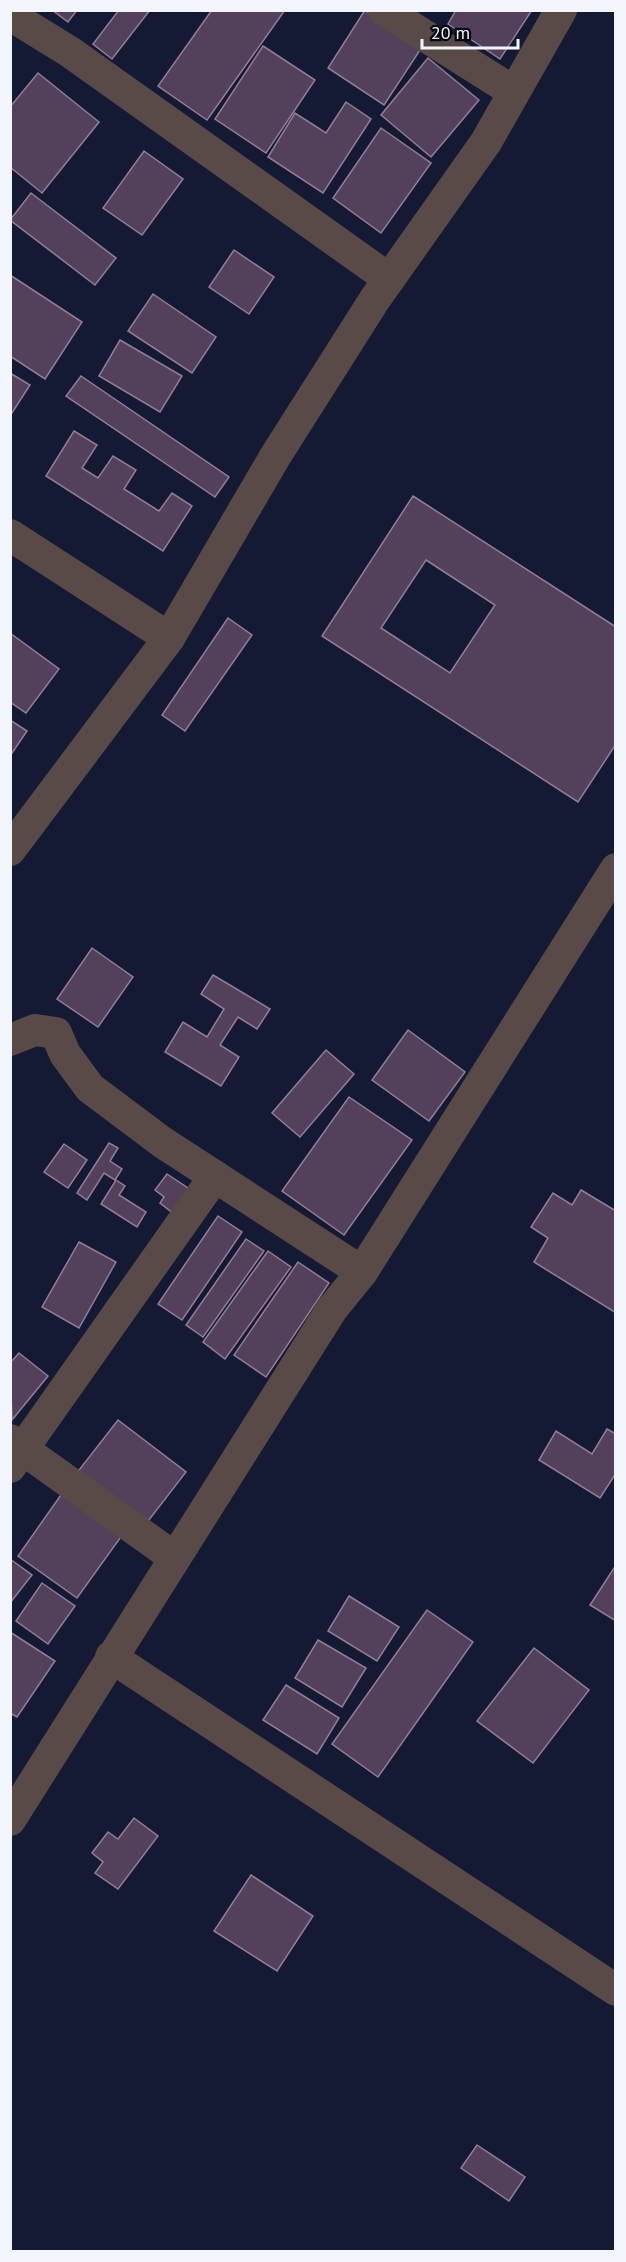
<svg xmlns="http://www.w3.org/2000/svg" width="626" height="2262" font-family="'PT Sans',sans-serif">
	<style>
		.building { fill: #53405a; stroke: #937d9a; stroke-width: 1.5; fill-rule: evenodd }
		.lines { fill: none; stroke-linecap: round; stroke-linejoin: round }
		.street { stroke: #594a47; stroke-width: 32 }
	</style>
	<rect width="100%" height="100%" fill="#141a33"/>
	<!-- building -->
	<g class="building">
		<polygon points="52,10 77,10 68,22"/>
		<polygon points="119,10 150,10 112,59 93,44"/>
		<polygon points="212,10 285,10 207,120 158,86"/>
		<polygon points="365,10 422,47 384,105 328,68"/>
		<polygon points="456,10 532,10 500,59 448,24"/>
		<polygon points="263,46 315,80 266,153 215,119"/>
		<polygon points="428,58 479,100 431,157 381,115"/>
		<polygon points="38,73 99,122 42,193 10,167 10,107"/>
		<polygon points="346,102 371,119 323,193 268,157 295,113 326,133"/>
		<polygon points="381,128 431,163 381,233 333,198"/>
		<polygon points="144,151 183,179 142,235 103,208"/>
		<polygon points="31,193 116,258 95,285 10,220"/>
		<polygon points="234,250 274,277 249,314 209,287"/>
		<polygon points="10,275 82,322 45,379 10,356"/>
		<polygon points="153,294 216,337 192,373 128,331"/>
		<polygon points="120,340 182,376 160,412 99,376"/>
		<polygon points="10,373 30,385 10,416"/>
		<polygon points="81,376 229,477 215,497 66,396"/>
		<polygon points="74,431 97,445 82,468 98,478 113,456 136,470 124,489 159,511 172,493 192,506 163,551 46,476"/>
		<path d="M413,496l203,131v117l-38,58 -256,-166zM426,560l69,45 -45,68 -69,-45z"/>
		<polygon points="228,618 252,635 185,731 162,715"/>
		<polygon points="10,633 59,669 26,713 10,702"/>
		<polygon points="10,720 27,731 10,756"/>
		<polygon points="92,948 133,977 98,1027 57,999"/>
		<polygon points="213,975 270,1009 257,1029 238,1017 220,1045 239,1057 221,1086 165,1052 183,1022 207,1037 224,1009 201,994"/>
		<polygon points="408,1030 465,1072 429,1121 372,1080"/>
		<polygon points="326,1050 354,1074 300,1137 272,1113"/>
		<polygon points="349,1097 412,1140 344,1235 282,1191"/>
		<polygon points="109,1143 118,1148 110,1161 122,1169 115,1180 104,1173 87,1200 77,1193"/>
		<polygon points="64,1144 87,1160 68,1188 44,1172"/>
		<polygon points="167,1174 191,1190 174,1214 160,1203 164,1197 155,1190"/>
		<polygon points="116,1180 125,1186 119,1195 146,1212 137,1227 101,1204"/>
		<polygon points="581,1190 616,1211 616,1313 534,1262 548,1238 531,1227 553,1193 572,1205"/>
		<polygon points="218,1216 242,1232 182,1320 158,1304"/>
		<polygon points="246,1239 264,1251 203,1337 186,1325"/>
		<polygon points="79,1242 116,1262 79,1328 42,1307"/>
		<polygon points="268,1251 291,1267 225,1359 203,1342"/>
		<polygon points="298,1262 329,1283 266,1377 234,1355"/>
		<polygon points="19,1353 48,1376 12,1420 10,1363"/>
		<polygon points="118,1420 186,1472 145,1525 76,1474"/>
		<polygon points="607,1429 616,1434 616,1473 600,1498 539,1460 556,1431 592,1454"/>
		<polygon points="63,1492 123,1534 77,1598 18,1556"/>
		<polygon points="10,1559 32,1575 10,1603"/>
		<polygon points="616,1565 616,1621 590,1605"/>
		<polygon points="42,1583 75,1606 48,1644 16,1621"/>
		<polygon points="349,1596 399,1627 377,1661 328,1631"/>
		<polygon points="427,1610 473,1642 378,1777 332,1744"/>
		<polygon points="10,1632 55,1661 17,1717 10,1713"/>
		<polygon points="318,1640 366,1668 342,1707 295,1678"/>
		<polygon points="534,1648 589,1690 533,1763 477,1721"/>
		<polygon points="286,1685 339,1718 317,1754 263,1720"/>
		<polygon points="134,1818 158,1836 118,1889 95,1873 103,1862 92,1853 108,1832 118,1839"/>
		<polygon points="251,1875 313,1916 277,1971 214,1931"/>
		<polygon points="477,2145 525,2177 509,2201 461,2168"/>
	</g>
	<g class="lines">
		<!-- street -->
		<g class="street">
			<polyline points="384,10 514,92"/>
			<polyline points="10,15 70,52 389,279"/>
			<polyline points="10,535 169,638"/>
			<polyline points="10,850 169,638 276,455 375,299 486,142 561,10"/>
			<polyline points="10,1040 35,1030 56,1033 65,1054 90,1088 162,1142 362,1272"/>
			<polyline points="10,1440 175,1558"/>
			<polyline points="10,1467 215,1176"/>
			<polyline points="111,1657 616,1990"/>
			<polyline points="10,1820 332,1309 362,1272 616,869"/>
		</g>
	</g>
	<!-- border -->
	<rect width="626" height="2262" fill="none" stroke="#f2f5fc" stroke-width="24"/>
	<!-- scale -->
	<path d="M422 39v9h96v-9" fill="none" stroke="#f2f5fc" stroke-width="3"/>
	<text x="431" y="39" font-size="18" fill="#f2f5fc" stroke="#040610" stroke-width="4.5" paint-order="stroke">20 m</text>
</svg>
